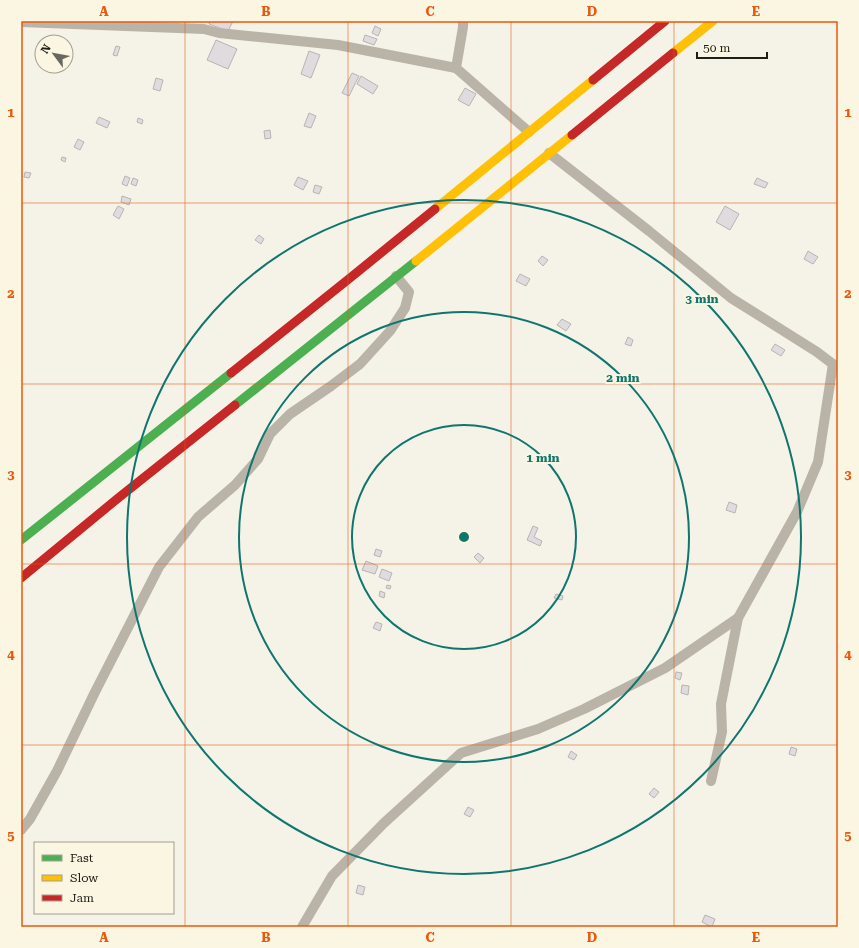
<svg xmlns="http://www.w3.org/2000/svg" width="859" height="948" font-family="'Roboto Serif',serif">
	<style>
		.building { fill: #dfdbde; stroke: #b7b5b3 }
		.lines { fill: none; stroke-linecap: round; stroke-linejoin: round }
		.street { stroke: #bab4a8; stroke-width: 10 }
		.fast { stroke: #4caf50; stroke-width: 9 }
		.slow { stroke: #ffc107; stroke-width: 9 }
		.jam { stroke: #c62828; stroke-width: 9 }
		.grid { fill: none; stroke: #e8590c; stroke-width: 1; stroke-opacity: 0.55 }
		.ring { fill: none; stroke: #0f766e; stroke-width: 2 }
		.centre { fill: #0f766e; stroke: #fbf6e2; stroke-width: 2 }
		.ring-label { font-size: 12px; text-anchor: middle; font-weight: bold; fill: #0f766e; stroke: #fbf6e2; stroke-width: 4; stroke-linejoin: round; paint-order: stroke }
		.neatline { fill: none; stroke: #e8590c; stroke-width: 1.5 }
		.grid-label { font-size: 13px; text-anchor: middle; font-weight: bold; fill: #e8590c }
	</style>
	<rect width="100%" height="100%" fill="#f5f2e8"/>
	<!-- building -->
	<g class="building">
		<polygon points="210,21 233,21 228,31 209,24"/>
		<polygon points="375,26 381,29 378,36 372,33"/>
		<polygon points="365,35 377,39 374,45 363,41"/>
		<polygon points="216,40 237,49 228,69 207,60"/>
		<polygon points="116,46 120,47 117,56 113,55"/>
		<polygon points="309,51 320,55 311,78 301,74"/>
		<polygon points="352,73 359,76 349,96 342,93"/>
		<polygon points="361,76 378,86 373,94 357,84"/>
		<polygon points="156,78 163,80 160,91 153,89"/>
		<polygon points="465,88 476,94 469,106 458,100"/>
		<polygon points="309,113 316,116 311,128 304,126"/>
		<polygon points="99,117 110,122 107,128 96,123"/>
		<polygon points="138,118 143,120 142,124 137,122"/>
		<polygon points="270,130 271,138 265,139 264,131"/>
		<polygon points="78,139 84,142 80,150 74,147"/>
		<polygon points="62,157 66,158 65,162 61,160"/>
		<polygon points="25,172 31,173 29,178 24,177"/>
		<polygon points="125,176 130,178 127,186 122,184"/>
		<polygon points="298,177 308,181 303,190 294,185"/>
		<polygon points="133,178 138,180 136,186 131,184"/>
		<polygon points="757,178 768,183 765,188 754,184"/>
		<polygon points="315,185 322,187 319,194 313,192"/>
		<polygon points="122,196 131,199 129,205 121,202"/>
		<polygon points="118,206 124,209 119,219 113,215"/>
		<polygon points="725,206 739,214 730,230 716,222"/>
		<polygon points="259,235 264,239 261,244 255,240"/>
		<polygon points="808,251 818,257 813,264 804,259"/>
		<polygon points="542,256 548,260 543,266 538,261"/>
		<polygon points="520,274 530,279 526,286 516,281"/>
		<polygon points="562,319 571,324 566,331 557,325"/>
		<polygon points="628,337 633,340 631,346 625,344"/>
		<polygon points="775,344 785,350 781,356 771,350"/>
		<polygon points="729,502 737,505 735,513 726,510"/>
		<polygon points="533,526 538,528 534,537 542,541 540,546 527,540"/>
		<polygon points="376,549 382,551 380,557 374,555"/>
		<polygon points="478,553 484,558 480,563 474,557"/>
		<polygon points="366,561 378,566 375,574 362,570"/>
		<polygon points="382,569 392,573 389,581 379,577"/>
		<polygon points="387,585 391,586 390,589 386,588"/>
		<polygon points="380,591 385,593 384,598 379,596"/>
		<polygon points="556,594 563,596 562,600 554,598"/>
		<polygon points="376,622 382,624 380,631 373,628"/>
		<polygon points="676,672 682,673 680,680 675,678"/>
		<polygon points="682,685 689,686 688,695 681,693"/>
		<polygon points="791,747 797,749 795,756 789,754"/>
		<polygon points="571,751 577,755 574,760 568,757"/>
		<polygon points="654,788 659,792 654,798 649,794"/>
		<polygon points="468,807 474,810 470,817 464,814"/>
		<polygon points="358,885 365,887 363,895 356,893"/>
		<polygon points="705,915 715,919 712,927 702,922"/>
	</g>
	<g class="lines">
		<!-- street -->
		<g class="street">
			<polyline points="463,21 463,27 456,68 529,132"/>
			<polyline points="21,22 204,29 219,33 338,45 456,68"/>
			<polyline points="549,153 649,231 731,298 817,352 838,368"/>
			<polyline points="711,781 722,732 721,704 738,618 797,512 818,462 833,364"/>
			<polyline points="21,830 30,819 57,771 95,692 159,567 198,517 235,485 258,459 270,434 290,414 331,386 360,364 390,331 405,308 409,292 396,276"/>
			<polyline points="302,927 332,876 384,823 461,753 538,729 584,709 665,668 738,618"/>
		</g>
		<!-- fast -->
		<g class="fast">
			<polyline points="235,405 416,261"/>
			<polyline points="21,540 231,373"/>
		</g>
		<!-- slow -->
		<g class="slow">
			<polyline points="673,53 713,21"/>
			<polyline points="435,209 593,80"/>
			<polyline points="416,261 572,135"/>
		</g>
		<!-- jam -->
		<g class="jam">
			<polyline points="593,80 665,21"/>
			<polyline points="572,135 673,53"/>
			<polyline points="231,373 350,278 435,209"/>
			<polyline points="21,578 117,499 235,405"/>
		</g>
	</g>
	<!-- grid -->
	<path class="grid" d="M185,21v906M348,21v906M511,21v906M674,21v906M21,203h817M21,384h817M21,564h817M21,745h817"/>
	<!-- distance rings -->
	<g class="ring">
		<circle cx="464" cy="537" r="112"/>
		<circle cx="464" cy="537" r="225"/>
		<circle cx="464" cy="537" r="337"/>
	</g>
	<circle cx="464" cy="537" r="6" class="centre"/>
	<g class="ring-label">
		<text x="702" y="303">3 min</text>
		<text x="623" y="382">2 min</text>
		<text x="543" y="462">1 min</text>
	</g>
	<!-- border -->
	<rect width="859" height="948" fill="none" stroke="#fbf6e2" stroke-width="44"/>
	<!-- legend -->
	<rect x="34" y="842" width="140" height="72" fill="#fbf6e2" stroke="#a39f90"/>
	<rect x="42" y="855" width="20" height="6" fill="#4caf50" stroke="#a39f90"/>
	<text x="70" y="862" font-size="12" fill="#1e1d16">Fast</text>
	<rect x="42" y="875" width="20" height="6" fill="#ffc107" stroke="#a39f90"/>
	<text x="70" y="882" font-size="12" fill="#1e1d16">Slow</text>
	<rect x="42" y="895" width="20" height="6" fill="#c62828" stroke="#a39f90"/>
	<text x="70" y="902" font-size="12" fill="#1e1d16">Jam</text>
	<!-- north arrow -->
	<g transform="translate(54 54) rotate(302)"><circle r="19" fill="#fbf6e2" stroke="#a39f90"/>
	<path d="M0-3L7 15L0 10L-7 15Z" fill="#696860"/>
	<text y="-6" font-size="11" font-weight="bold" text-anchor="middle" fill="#1e1d16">N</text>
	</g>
	<!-- scale -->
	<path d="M697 52v6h70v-6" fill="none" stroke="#1e1d16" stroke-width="2"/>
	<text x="703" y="52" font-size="12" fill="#1e1d16" stroke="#fbf6e2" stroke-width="3" paint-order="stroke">50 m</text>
	<rect x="22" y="22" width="815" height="904" class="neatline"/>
	<g class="grid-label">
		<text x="104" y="16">A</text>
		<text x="266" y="16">B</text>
		<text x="430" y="16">C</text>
		<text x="592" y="16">D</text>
		<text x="756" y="16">E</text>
		<text x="11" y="117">1</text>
		<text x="848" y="117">1</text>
		<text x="11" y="298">2</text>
		<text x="848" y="298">2</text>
		<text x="11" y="479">3</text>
		<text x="848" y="479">3</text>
		<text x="11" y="659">4</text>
		<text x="848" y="659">4</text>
		<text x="11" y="840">5</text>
		<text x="848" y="840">5</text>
		<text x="104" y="942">A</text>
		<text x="266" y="942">B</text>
		<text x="430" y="942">C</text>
		<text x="592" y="942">D</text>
		<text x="756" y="942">E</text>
	</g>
</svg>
